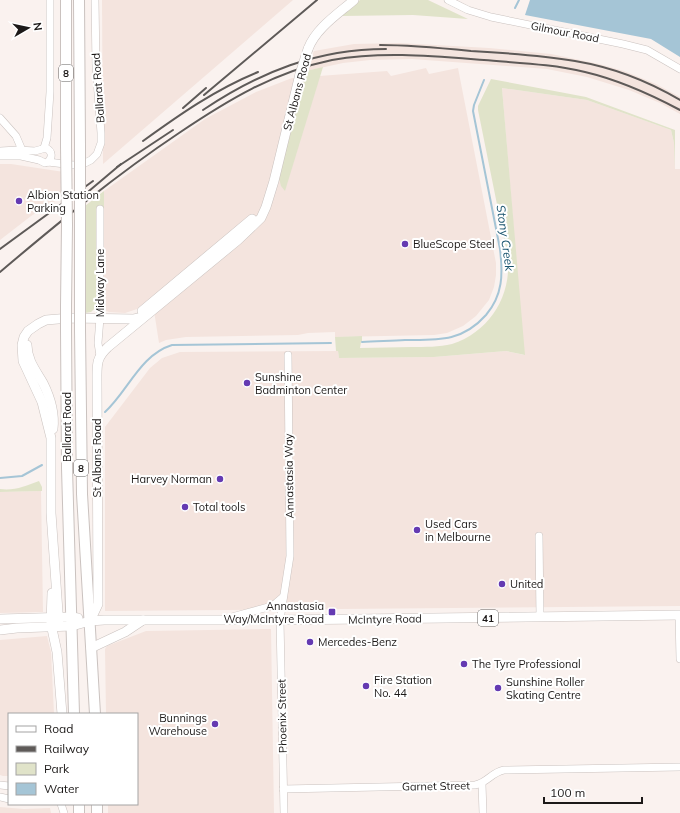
<svg xmlns="http://www.w3.org/2000/svg" width="680" height="813" font-family="Mulish,sans-serif">
	<style>
		.built { fill: #f4e4de }
		.green { fill: #e0e3c9 }
		.water { fill: #a5c5d6 }
		.lines { fill: none; stroke-linecap: round; stroke-linejoin: round }
		.stream { stroke: #a5c5d6; stroke-width: 2 }
		.minor-casing { stroke: #cac2bf; stroke-width: 8 }
		.major-casing { stroke: #cac2bf; stroke-width: 10 }
		.highway-casing { stroke: #cac2bf; stroke-width: 12 }
		.minor { stroke: #fff; stroke-width: 7 }
		.major { stroke: #fff; stroke-width: 9 }
		.highway { stroke: #fff; stroke-width: 10 }
		.rail { stroke: #5e5a58; stroke-width: 2 }
		.major-bridge-casing { stroke: #cac2bf; stroke-width: 10; stroke-linecap: butt }
		.highway-bridge-casing { stroke: #cac2bf; stroke-width: 12; stroke-linecap: butt }
		.major-bridge { stroke: #fff; stroke-width: 9 }
		.highway-bridge { stroke: #fff; stroke-width: 10 }
		.poi-dot { fill: #643ab2; stroke: #fff; stroke-width: 1.5 }
		.labels { text-anchor: middle; stroke-width: 4; stroke-linejoin: round; paint-order: stroke }
		.shield { fill: #fff; stroke: #605e5d; stroke-width: 1 }
		.shield-label { font-size: 10px; font-weight: bold; fill: #1c1918 }
		.street-label { font-size: 11px; fill: #1c1918; stroke: #fff }
		.poi-label { font-size: 11px; fill: #1c1918; stroke: #fff; text-anchor: start }
		.water-label { font-size: 12px; font-style: italic; fill: #1b556f; stroke: #fff }
	</style>
	<rect width="100%" height="100%" fill="#faf2ef"/>
	<!-- built -->
	<g class="built">
		<polygon points="102,0 293,0 103,164"/>
		<polygon points="399,43 489,48 551,54 599,64 624,71 656,84 680,97 680,114 660,103 629,90 587,77 547,69 412,59 370,60 343,63 306,71 314,51 354,44"/>
		<polygon points="426,68 429,74 458,68 496,263 496,275 494,287 489,300 476,316 463,326 447,333 434,335 335,337 335,332 308,333 298,335 186,337 166,340 159,343 152,298 137,309 125,313 109,312 104,310 104,191 205,119 256,92 292,78 387,71 391,76"/>
		<polygon points="502,88 587,100 671,130 674,143 675,169 680,169 680,606 105,611 105,427 150,368 162,358 180,352 338,351 339,358 434,357 506,351 524,355"/>
		<polygon points="0,164 11,164 64,172 60,198 31,216 0,240"/>
		<polygon points="41,491 43,612 0,613 0,492"/>
		<polygon points="271,629 274,813 108,813 108,804 137,804 137,714 106,714 105,649 107,646 146,631"/>
		<polygon points="47,636 51,652 54,714 9,714 9,776 3,776 0,775 0,640"/>
		<polygon points="0,807 24,809 50,808 51,813 0,813"/>
	</g>
	<!-- green -->
	<g class="green">
		<polygon points="360,0 428,0 468,19 413,15 342,16"/>
		<polygon points="323,67 285,191 281,186 279,178 306,71"/>
		<path d="M491,79l95,18 89,33v39l-1,-26 -3,-13 -84,-30 -85,-12 23,267 -19,-4 -72,6 -95,1 -1,-7h-2l-1,-14 27,-1v5l-1,1 -1,6c17,0 35,-1 52,-1 13,0 27,0 40,-3 37,-12 59,-47 56,-85l-30,-149v-4z"/>
		<polygon points="104,191 104,208 96,210 96,307 91,312 85,313 85,206"/>
		<path d="M39,481l3,6v4l-42,1v-3c14,2 26,-3 39,-8z"/>
	</g>
	<!-- water -->
	<polygon class="water" points="530,0 680,0 680,57 651,39 525,15"/>
	<g class="lines">
		<!-- stream -->
		<g class="stream">
			<polyline points="515,8 519,0"/>
			<path d="M362,342c14,-1 29,-1 43,-2 33,0 57,2 81,-25 17,-20 17,-41 14,-66l-27,-138 1,-6 10,-25"/>
			<path d="M105,412c23,-21 35,-57 67,-67l159,-2"/>
			<polyline points="0,478 22,476 42,465"/>
		</g>
		<defs>
			<g id="minor">
				<polyline points="448,0 468,10 491,17 623,44 647,50 680,69"/>
				<polyline points="0,118 16,136 22,150"/>
				<polyline points="44,148 47,138 50,92 50,0"/>
				<path d="M0,151l18,-1 17,1 11,-3c6,3 7,9 2,14"/>
				<polyline points="0,156 21,156 39,160 45,163 48,162 73,165 83,164 91,160 97,154 101,143 101,133 96,66 95,0"/>
				<polyline points="100,209 100,318 98,343 100,356"/>
				<polyline points="539,536 540,617"/>
				<polyline points="679,615 680,659"/>
				<polyline points="228,618 272,606 276,603 283,597"/>
				<polyline points="482,784 483,813"/>
				<polyline points="0,785 9,786"/>
				<path d="M283,789l192,-4c12,-2 17,-13 29,-15l176,-3"/>
				<polyline points="0,797 9,799"/>
				<polyline points="61,804 64,813"/>
				<polyline points="284,813 280,620 290,556 288,355"/>
			</g>
			<g id="major">
				<path d="M308,49c8,-21 30,-35 46,-49"/>
				<polyline points="142,311 252,219"/>
				<path d="M27,345c0,15 9,26 16,38 7,14 12,30 10,46"/>
				<polyline points="52,593 51,624 57,652 62,714"/>
				<polyline points="0,619 72,617 78,618"/>
				<path d="M90,621l8,-17 -1,-224c0,-15 -1,-22 11,-33l130,-107 23,-22 5,-11 8,-26 26,-107"/>
				<polyline points="59,626 51,513 51,438 42,402 23,361 22,345 24,337 28,331 38,324 46,320 70,318 134,319 143,317"/>
				<polyline points="0,630 17,628 72,626 90,621 104,620 280,620 680,615"/>
				<polyline points="91,648 125,632 143,620"/>
			</g>
			<g id="highway">
				<polyline points="66,0 66,146"/>
				<polyline points="79,0 80,145"/>
				<polyline points="80,216 80,305"/>
				<polyline points="66,306 67,225"/>
				<polyline points="66,330 67,468 74,714"/>
				<polyline points="80,330 82,494 95,714"/>
				<polyline points="79,804 79,813"/>
				<polyline points="97,804 97,813"/>
			</g>
		</defs>
		<!-- minor casing -->
		<use href="#minor" class="minor-casing"/>
		<!-- major casing -->
		<use href="#major" class="major-casing"/>
		<!-- highway casing -->
		<use href="#highway" class="highway-casing"/>
		<!-- minor -->
		<use href="#minor" class="minor"/>
		<!-- major -->
		<use href="#major" class="major"/>
		<!-- highway -->
		<use href="#highway" class="highway"/>
		<!-- rail -->
		<g class="rail">
			<path d="M380,45c31,0 61,3 91,6 35,2 69,4 104,10 36,6 73,20 105,39"/>
			<polyline points="204,95 317,0"/>
			<polyline points="183,108 206,88"/>
			<path d="M203,110c57,-38 114,-61 183,-61"/>
			<path d="M143,141c36,-26 73,-52 115,-69"/>
			<polyline points="117,167 173,130"/>
			<polyline points="89,191 121,164"/>
			<polyline points="0,249 93,181"/>
			<path d="M0,272c58,-49 116,-97 179,-139 49,-33 95,-61 153,-73 50,-9 101,-4 152,0 34,3 68,4 101,12 34,8 65,22 95,38"/>
		</g>
		<defs>
			<polyline id="major-bridge" points="300,74 308,49"/>
			<g id="highway-bridge">
				<polyline points="80,145 80,216"/>
				<polyline points="66,146 67,225"/>
				<polyline points="80,305 80,330"/>
				<polyline points="66,306 66,330"/>
			</g>
		</defs>
		<!-- major-bridge casing -->
		<use href="#major-bridge" class="major-bridge-casing"/>
		<!-- highway-bridge casing -->
		<use href="#highway-bridge" class="highway-bridge-casing"/>
		<!-- major-bridge -->
		<use href="#major-bridge" class="major-bridge"/>
		<!-- highway-bridge -->
		<use href="#highway-bridge" class="highway-bridge"/>
	</g>
	<!-- markers -->
	<g class="poi-dot">
		<circle cx="19" cy="201" r="4"/>
		<circle cx="405" cy="244" r="4"/>
		<circle cx="247" cy="383" r="4"/>
		<circle cx="220" cy="479" r="4"/>
		<circle cx="185" cy="507" r="4"/>
		<circle cx="417" cy="530" r="4"/>
		<circle cx="502" cy="584" r="4"/>
		<rect x="328" y="608" width="8" height="8" rx="2"/>
		<circle cx="310" cy="642" r="4"/>
		<circle cx="464" cy="664" r="4"/>
		<circle cx="366" cy="686" r="4"/>
		<circle cx="498" cy="688" r="4"/>
		<circle cx="215" cy="724" r="4"/>
	</g>
	<g class="labels">
		<!-- shield labels -->
		<g class="shield">
			<rect x="59" y="65" width="14" height="16" rx="3"/>
			<rect x="74" y="460" width="14" height="16" rx="3"/>
			<rect x="478" y="610" width="20" height="16" rx="3"/>
		</g>
		<g class="shield-label">
			<text x="66" y="77">8</text>
			<text x="81" y="472">8</text>
			<text x="488" y="622">41</text>
		</g>
		<!-- street labels -->
		<g class="street-label">
			<text transform="translate(565 32) rotate(11)" y="4">Gilmour Road</text>
			<text transform="translate(98 88) rotate(-94)" y="4">Ballarat Road</text>
			<text transform="translate(297 92) rotate(-75)" y="4">St Albans Road</text>
			<text transform="translate(100 283) rotate(-90)" y="4">Midway Lane</text>
			<text transform="translate(67 427) rotate(-90)" y="4">Ballarat Road</text>
			<text transform="translate(97 458) rotate(-90)" y="4">St Albans Road</text>
			<text transform="translate(289 476) rotate(-91)" y="4">Annastasia Way</text>
			<text transform="translate(385 619) rotate(-1)" y="4">McIntyre Road</text>
			<text transform="translate(282 716) rotate(-91)" y="4">Phoenix Street</text>
			<text transform="translate(436 786) rotate(-1)" y="4">Garnet Street</text>
		</g>
		<!-- poi labels -->
		<g class="poi-label">
			<text x="27" y="199">Albion Station<tspan x="27" dy="13">Parking</tspan></text>
			<text x="413" y="248">BlueScope Steel</text>
			<text x="255" y="381">Sunshine<tspan x="255" dy="13">Badminton Center</tspan></text>
			<text x="212" y="483" text-anchor="end">Harvey Norman</text>
			<text x="193" y="511">Total tools</text>
			<text x="425" y="528">Used Cars<tspan x="425" dy="13">in Melbourne</tspan></text>
			<text x="510" y="588">United</text>
			<text x="324" y="610" text-anchor="end">Annastasia<tspan x="324" dy="13">Way/McIntyre Road</tspan></text>
			<text x="318" y="646">Mercedes-Benz</text>
			<text x="472" y="668">The Tyre Professional</text>
			<text x="374" y="684">Fire Station<tspan x="374" dy="13">No. 44</tspan></text>
			<text x="506" y="686">Sunshine Roller<tspan x="506" dy="13">Skating Centre</tspan></text>
			<text x="207" y="722" text-anchor="end">Bunnings<tspan x="207" dy="13">Warehouse</tspan></text>
		</g>
		<!-- water labels -->
		<g class="water-label">
			<text transform="translate(505 238) rotate(82)" y="4">Stony Creek</text>
		</g>
	</g>
	<!-- legend -->
	<rect x="8" y="713" width="130" height="92" fill="#ffffff" stroke="#a4a3a3"/>
	<rect x="16" y="726" width="20" height="6" fill="#ffffff" stroke="#a4a3a3"/>
	<text x="44" y="733" font-size="12" fill="#1c1918">Road</text>
	<rect x="16" y="746" width="20" height="6" fill="#5e5a58" stroke="#a4a3a3"/>
	<text x="44" y="753" font-size="12" fill="#1c1918">Railway</text>
	<rect x="16" y="763" width="20" height="12" fill="#e0e3c9" stroke="#a4a3a3"/>
	<text x="44" y="773" font-size="12" fill="#1c1918">Park</text>
	<rect x="16" y="783" width="20" height="12" fill="#a5c5d6" stroke="#a4a3a3"/>
	<text x="44" y="793" font-size="12" fill="#1c1918">Water</text>
	<!-- north arrow -->
	<g transform="translate(28 28) rotate(81)" stroke="#ffffff" stroke-width="3" paint-order="stroke">
	<path d="M0-3L7 15L0 10L-7 15Z" fill="#1c1918"/>
	<text y="-6" font-size="11" font-weight="bold" text-anchor="middle" fill="#1c1918">N</text>
	</g>
	<!-- scale -->
	<path d="M544 797v6h98v-6" fill="none" stroke="#1c1918" stroke-width="2"/>
	<text x="550" y="797" font-size="12" fill="#1c1918" stroke="#ffffff" stroke-width="3" paint-order="stroke">100 m</text>
</svg>
